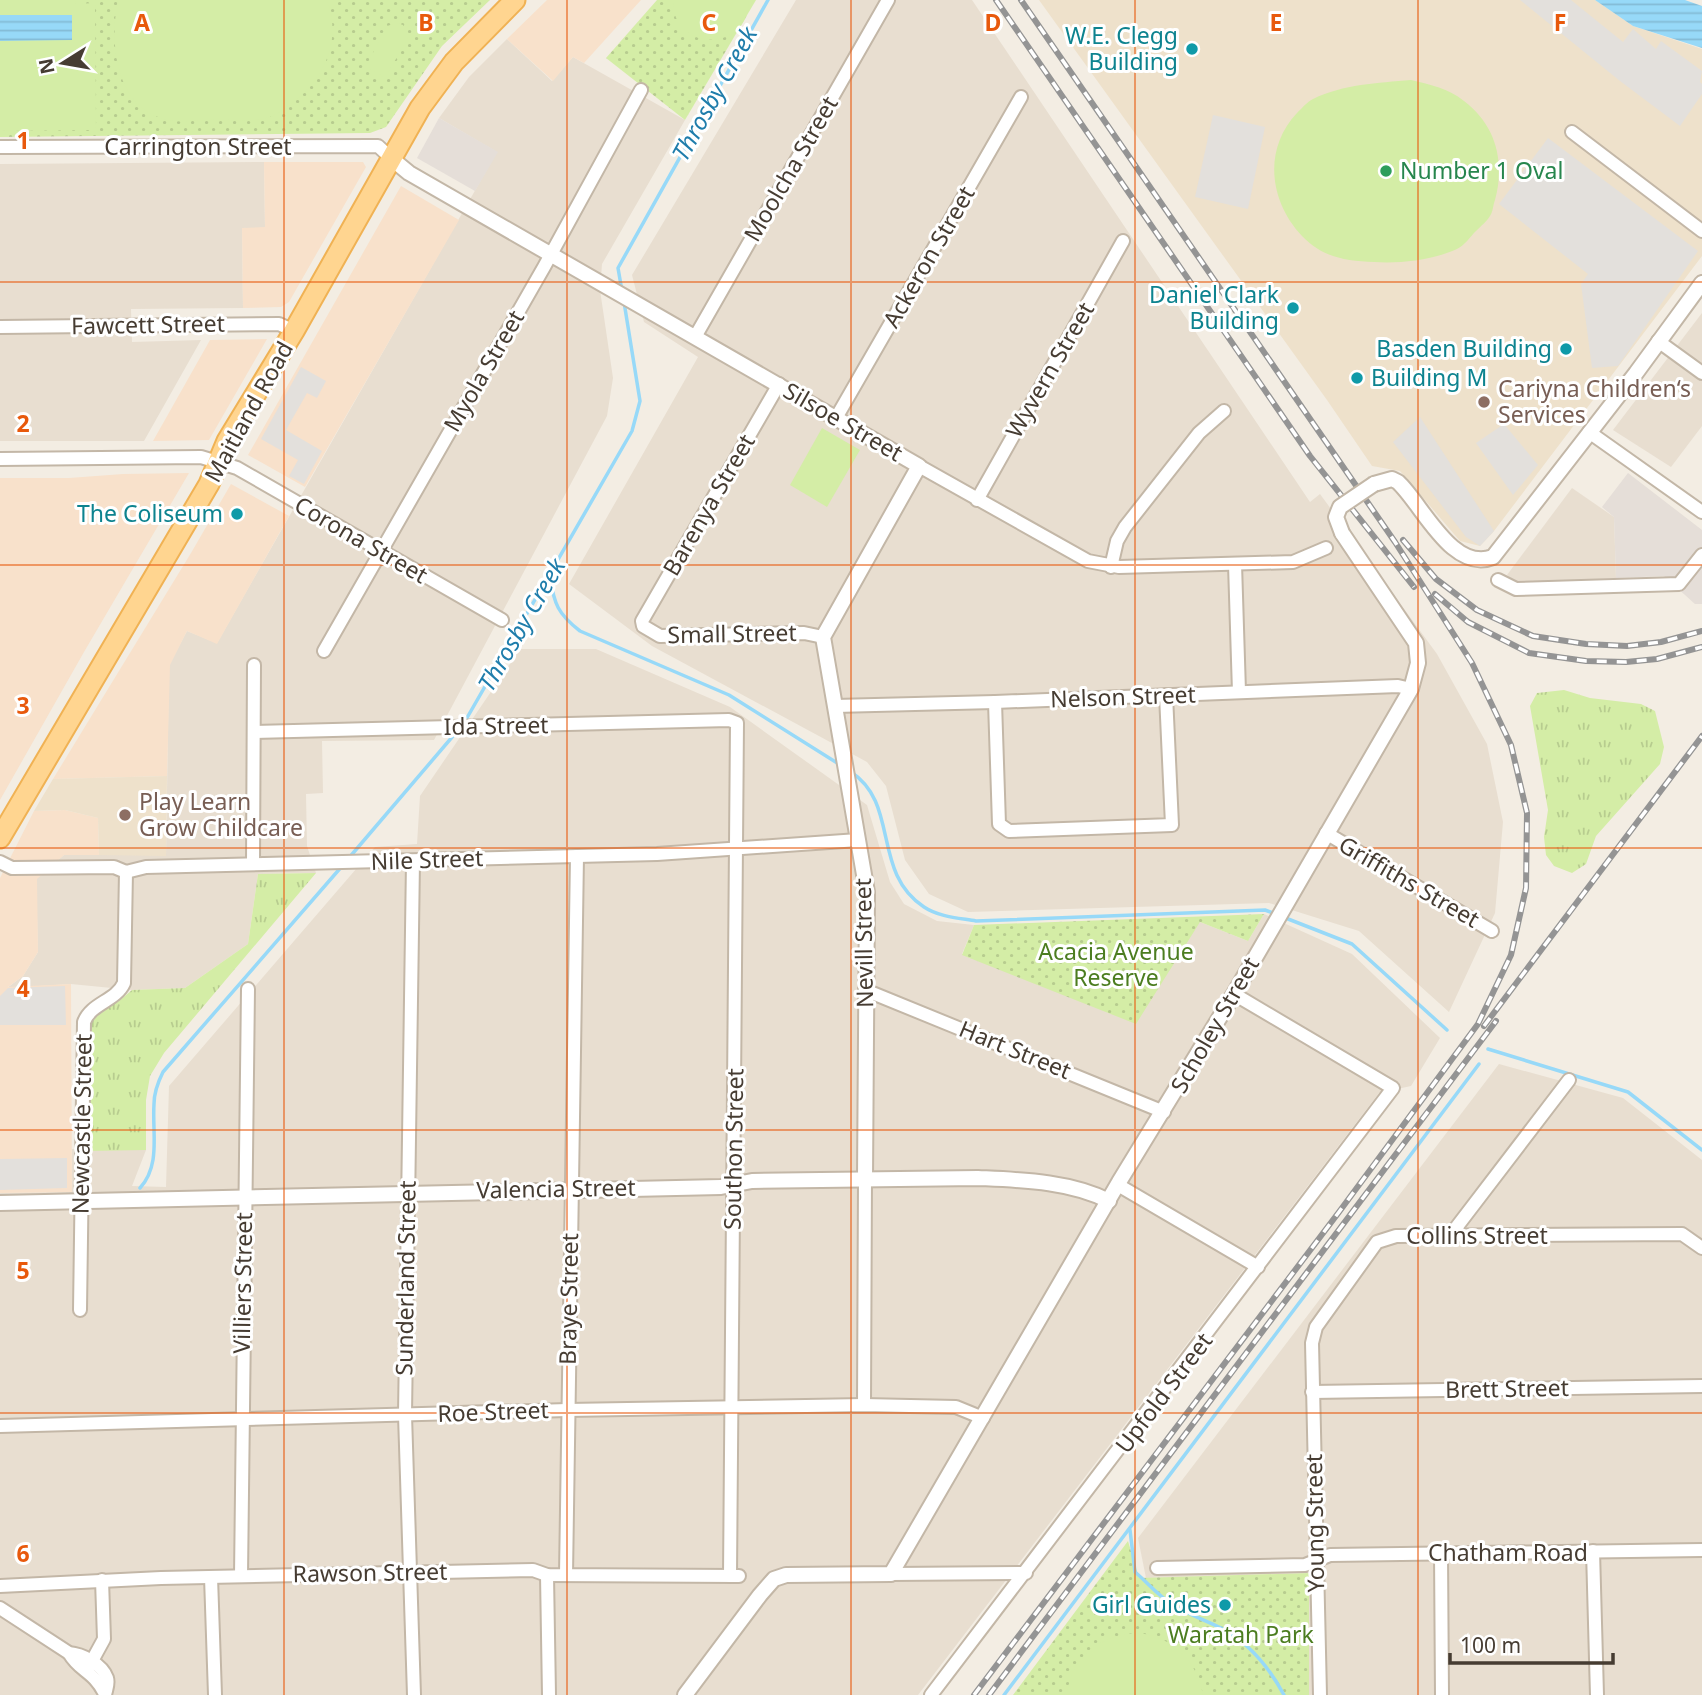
<svg xmlns="http://www.w3.org/2000/svg" width="1702" height="1695" font-family="'Noto Sans',sans-serif">
	<style>
		.residential { fill: #e8ded0 }
		.commercial { fill: #f8e1cb }
		.industrial { fill: #e5ded8 }
		.education { fill: #eee1cb }
		.grass { fill: url(#grass-tufts) }
		.park { fill: url(#park-dots) }
		.garden { fill: #d4eda6 }
		.parking { fill: #e3e0dc }
		.water { fill: url(#water-rules) }
		.lines { fill: none; stroke-linecap: round; stroke-linejoin: round }
		.stream { stroke: #97d9f8; stroke-width: 3.5 }
		.minor-casing { stroke: #c3b7a7; stroke-width: 16 }
		.tertiary-casing { stroke: #c3b7a7; stroke-width: 18 }
		.primary-casing { stroke: #f0b254; stroke-width: 23 }
		.minor { stroke: #fff; stroke-width: 12 }
		.tertiary { stroke: #fff; stroke-width: 14 }
		.primary { stroke: #ffd590; stroke-width: 19 }
		.rail-casing { stroke: #949494; stroke-width: 6 }
		.rail { stroke: #fff; stroke-width: 3.5; stroke-dasharray: 10; stroke-linecap: butt }
		.tertiary-bridge-casing { stroke: #c3b7a7; stroke-width: 18; stroke-linecap: butt }
		.tertiary-bridge { stroke: #fff; stroke-width: 14 }
		.grid { fill: none; stroke: #e8590c; stroke-width: 2; stroke-opacity: 0.55 }
		.culture-dot { fill: #0f9aa8; stroke: #fff; stroke-width: 2.5 }
		.leisure-dot { fill: #2e9e5b; stroke: #fff; stroke-width: 2.5 }
		.education-dot { fill: #8d6e63; stroke: #fff; stroke-width: 2.5 }
		.labels { text-anchor: middle; stroke-width: 6; stroke-linejoin: round; paint-order: stroke }
		.culture-label { font-size: 23px; fill: #0d838f; stroke: #fff; text-anchor: end }
		.street-label { font-size: 23px; fill: #463c32; stroke: #fff }
		.leisure-label { font-size: 23px; fill: #27864d; stroke: #fff; text-anchor: start }
		.education-label { font-size: 23px; fill: #785e54; stroke: #fff; text-anchor: start }
		.park-label { font-size: 23px; fill: #4c7d20; stroke: #fff }
		.water-label { font-size: 24px; font-style: italic; fill: #1f7dab; stroke: #fff }
		.grid-label { font-size: 23px; text-anchor: middle; font-weight: bold; fill: #e8590c; stroke: #fff; stroke-width: 6; stroke-linejoin: round; paint-order: stroke }
	</style>
	<defs>
		<pattern id="grass-tufts" width="24" height="20" patternUnits="userSpaceOnUse" patternTransform="scale(1.75)"><rect width="24" height="20" fill="#d4eda6"/><path d="M3 7l-1-3M5 7V3M7 7l1-3M15 17l-1-3M17 17v-4M19 17l1-3" fill="none" stroke="#b7cc8f"/></pattern>
		<pattern id="park-dots" width="8" height="8" patternUnits="userSpaceOnUse" patternTransform="scale(1.75)"><rect width="8" height="8" fill="#d4eda6"/><path d="M2 2h.1M6 6h.1" fill="none" stroke="#b7cc8f" stroke-width="1.8" stroke-linecap="round"/></pattern>
		<pattern id="water-rules" width="6" height="5" patternUnits="userSpaceOnUse" patternTransform="scale(1.75)"><rect width="6" height="5" fill="#97d9f8"/><path d="M0 2.5h6" fill="none" stroke="#84bbd5"/></pattern>
	</defs>
	<rect width="100%" height="100%" fill="#f3ede3"/>
	<!-- residential -->
	<g class="residential">
		<polygon points="796,0 972,0 1310,502 1320,494 1437,654 1487,744 1503,822 1495,913 1449,1012 1359,931 1269,903 968,912 929,894 905,860 886,786 867,762 652,646 569,584 698,357 644,322 632,275"/>
		<polygon points="507,39 552,81 573,57 685,120 602,264 600,290 613,378 607,416 434,740 322,741 323,793 306,794 307,846 316,873 258,874 248,944 185,988 132,990 71,984 7,988 23,976 38,952 36,879 64,855 166,855 169,665 187,631 217,643 497,152 439,118 469,77"/>
		<polygon points="264,162 265,228 242,228 243,308 131,309 132,342 201,340 144,441 0,441 0,164"/>
		<polygon points="1702,313 1702,426 1671,467 1613,430"/>
		<polygon points="1572,488 1614,517 1616,578 1518,584 1507,575"/>
		<polygon points="520,649 596,649 730,707 867,805 890,882 904,904 937,921 974,925 962,954 1200,922 1248,941 1264,914 1352,954 1440,1038 1411,1086 1379,1093 918,1695 0,1695 0,1193 72,1192 72,1149 146,1150 132,1186 166,1187 169,1086 375,847 417,844 420,796"/>
		<polygon points="1499,1064 1623,1098 1702,1160 1702,1695 1309,1695 1309,1573 1146,1578 1138,1538"/>
	</g>
	<!-- commercial -->
	<g class="commercial">
		<polygon points="547,0 641,0 584,63 573,57 553,81 507,39"/>
		<polygon points="264,162 363,162 366,167 289,302 281,307 243,308 242,228 265,227"/>
		<polygon points="401,186 459,220 305,487 248,455"/>
		<polygon points="267,339 209,440 153,441 210,340"/>
		<polygon points="189,473 84,652 0,800 0,478 69,478 123,474"/>
		<polygon points="231,484 289,516 217,644 187,631 170,665 167,776 53,779 191,553"/>
		<polygon points="65,810 98,818 99,855 64,855 37,879 38,952 23,976 8,987 71,984 72,1192 0,1193 0,878 34,811"/>
	</g>
	<!-- industrial -->
	<g class="industrial">
		<polygon points="439,118 498,152 475,191 417,158"/>
		<polygon points="1628,473 1702,530 1702,604 1695,604 1664,576 1616,578 1614,517 1602,507"/>
	</g>
	<!-- education -->
	<g class="education">
		<polygon points="1039,0 1595,0 1633,26 1702,49 1702,256 1494,531 1480,546 1460,541 1400,471 1372,466 1327,400"/>
		<polygon points="167,776 166,856 99,855 98,818 65,810 34,811 53,779"/>
	</g>
	<!-- grass -->
	<g class="grass">
		<polygon points="1564,690 1590,698 1641,704 1655,711 1664,747 1660,764 1596,836 1586,864 1572,873 1554,866 1546,855 1544,837 1548,810 1530,706 1537,693"/>
		<polygon points="316,873 164,1053 150,1076 146,1100 146,1150 88,1151 90,1028 95,1014 119,1001 132,990 185,988 248,944 258,874"/>
	</g>
	<!-- park -->
	<g class="park">
		<polygon points="0,0 490,0 442,46 386,127 370,133 0,137"/>
		<polygon points="657,0 756,0 685,120 606,58"/>
		<polygon points="1264,914 1248,941 1200,922 1136,1024 962,955 974,925"/>
		<polygon points="1128,1541 1139,1578 1309,1573 1309,1695 1013,1695"/>
	</g>
	<!-- garden -->
	<g class="garden">
		<polygon points="0,0 75,0 76,4 95,3 96,130 0,131"/>
		<path d="M118,0h209c15,40 -2,78 -35,103 -7,5 -14,11 -22,14 -18,6 -41,2 -59,3 -14,0 -30,3 -43,0 -53,-11 -59,-77 -50,-120z"/>
		<path d="M673,0h76c0,53 -77,53 -76,0z"/>
		<polygon points="397,23 403,25 408,38 385,78 366,66 387,26"/>
		<path d="M1411,80c20,5 37,8 53,21 33,25 41,62 31,99 -2,5 -2,12 -5,16 -3,5 -10,11 -14,15 -6,6 -12,15 -19,18 -24,11 -58,15 -83,13 -29,-1 -52,-5 -72,-26 -33,-35 -39,-87 -5,-123 5,-5 10,-11 16,-14 31,-15 64,-16 98,-19z"/>
		<polygon points="822,428 860,450 827,507 790,485"/>
		<path d="M1140,1633c34,5 57,28 63,62h-136c3,-38 36,-62 73,-62z"/>
	</g>
	<!-- parking -->
	<g class="parking">
		<polygon points="1520,0 1571,0 1623,42 1633,29 1656,49 1661,41 1702,71 1700,82 1702,84 1702,94 1680,126 1620,81"/>
		<polygon points="1213,115 1265,127 1248,209 1195,197"/>
		<polygon points="1548,138 1698,251 1618,366 1592,368 1581,284 1588,274 1499,204"/>
		<polygon points="301,367 326,381 317,398 307,393 286,430 322,451 304,484 289,476 298,460 261,439"/>
		<polygon points="1420,417 1494,531 1480,546 1466,537 1393,442"/>
		<polygon points="1504,424 1538,465 1513,495 1476,443"/>
		<polygon points="65,986 66,1025 0,1025 0,996 8,988"/>
		<polygon points="67,1158 67,1188 0,1190 0,1159"/>
	</g>
	<!-- water -->
	<g class="water">
		<polygon points="1595,0 1685,0 1702,6 1702,48 1633,26"/>
		<polygon points="0,15 72,15 72,40 0,41"/>
	</g>
	<g class="lines">
		<!-- stream -->
		<g class="stream">
			<polyline points="622,291 618,268 768,0"/>
			<path d="M550,577c4,27 8,37 30,54l149,64 113,71"/>
			<polyline points="464,723 632,431 640,401 624,302"/>
			<path d="M851,772c49,32 20,100 73,135 15,10 35,11 52,14l289,-11 11,4"/>
			<polyline points="348,859 459,729"/>
			<polyline points="1283,917 1352,944 1447,1030"/>
			<polyline points="1488,1049 1628,1092 1702,1150"/>
			<path d="M140,1188c21,-23 12,-55 14,-84 0,-12 4,-22 9,-32l180,-207"/>
			<path d="M1130,1530l5,42c12,10 23,24 37,32 15,10 33,16 49,24 28,15 48,39 63,67"/>
			<polyline points="1004,1695 1479,1064"/>
		</g>
		<defs>
			<g id="minor">
				<polyline points="1572,132 1702,231"/>
				<polyline points="0,147 378,146 392,159"/>
				<polyline points="0,327 279,324 294,331"/>
				<polyline points="695,337 888,0"/>
				<polyline points="1658,341 1702,373"/>
				<polyline points="779,384 642,621 643,626 660,636 804,633 823,637"/>
				<polyline points="836,418 1021,97"/>
				<polyline points="1589,432 1702,512"/>
				<polyline points="0,459 201,457 237,468 502,620"/>
				<polyline points="919,466 1088,561 1119,567 1293,562 1326,548"/>
				<polyline points="977,500 1123,241"/>
				<polyline points="1235,564 1239,692"/>
				<polyline points="1111,567 1117,541 1125,527 1199,433 1224,411"/>
				<polyline points="1498,580 1516,589 1679,584 1702,555"/>
				<polyline points="324,651 544,267 641,90"/>
				<polyline points="995,702 999,824 1009,831 1172,825 1166,695"/>
				<polyline points="835,706 995,702 1398,686 1411,689"/>
				<polyline points="254,732 729,720 737,723 730,1576"/>
				<polyline points="1326,833 1492,931"/>
				<polyline points="413,861 405,1415 414,1695"/>
				<polyline points="0,862 12,868 114,867 126,872 146,867 657,854 858,840"/>
				<polyline points="253,864 254,665"/>
				<polyline points="865,990 1164,1112"/>
				<polyline points="1118,1185 1258,1267"/>
				<polyline points="1449,1237 1569,1080"/>
				<path d="M80,1310l4,-288c7,-19 32,-21 40,-39l2,-111"/>
				<polyline points="1312,1392 1702,1386"/>
				<polyline points="864,1405 865,1179"/>
				<polyline points="0,1426 567,1410 864,1405 956,1407 983,1418"/>
				<polyline points="1593,1551 1597,1695"/>
				<polyline points="1441,1553 1442,1695"/>
				<polyline points="1157,1568 1305,1565 1330,1555 1702,1550"/>
				<polyline points="891,1574 1026,1573"/>
				<polyline points="547,1575 549,1695"/>
				<polyline points="566,1575 577,856"/>
				<polyline points="241,1576 248,989"/>
				<polyline points="211,1577 215,1695"/>
				<polyline points="0,1586 161,1578 533,1570 547,1575 739,1576"/>
				<path d="M0,1608l69,45c13,1 33,11 38,25 2,6 -1,11 -2,17"/>
				<path d="M69,1653c11,19 24,17 36,41"/>
				<polyline points="87,1670 104,1639 102,1580"/>
				<polyline points="931,1695 1393,1088 1234,994"/>
				<polyline points="1320,1695 1312,1343 1316,1327 1377,1242 1396,1236 1682,1234 1702,1248"/>
			</g>
			<g id="tertiary">
				<polyline points="392,159 409,173 919,466 823,637 867,892 865,1179"/>
				<path d="M1374,484l18,-5 6,3c24,22 54,91 95,75l143,-184 66,-90"/>
				<path d="M0,1203l721,-16 31,-6 226,-3c43,2 92,3 131,23"/>
				<polyline points="685,1695 760,1595 774,1579 786,1575 891,1574 1119,1182 1234,994 1411,689 1418,663 1416,643 1342,533"/>
			</g>
			<polyline id="primary" points="0,838 209,484 227,441 294,331 420,108 454,62 515,0"/>
		</defs>
		<!-- minor casing -->
		<use href="#minor" class="minor-casing"/>
		<!-- tertiary casing -->
		<use href="#tertiary" class="tertiary-casing"/>
		<!-- primary casing -->
		<use href="#primary" class="primary-casing"/>
		<!-- minor -->
		<use href="#minor" class="minor"/>
		<!-- tertiary -->
		<use href="#tertiary" class="tertiary"/>
		<!-- primary -->
		<use href="#primary" class="primary"/>
		<defs>
			<g id="rail">
				<polyline points="996,0 1310,456 1414,587"/>
				<polyline points="1403,540 1436,579 1477,610 1533,636 1586,644 1627,646 1661,642 1702,631"/>
				<polyline points="1435,594 1468,622 1529,653 1586,661 1626,662 1657,659 1702,647"/>
				<polyline points="1484,1026 1702,736"/>
				<polyline points="974,1695 1339,1212 1478,1024 1511,955 1526,888 1527,813 1511,745 1472,663 1395,542 1021,0"/>
				<polyline points="989,1695 1496,1021"/>
			</g>
		</defs>
		<!-- rail casing -->
		<use href="#rail" class="rail-casing"/>
		<!-- rail -->
		<use href="#rail" class="rail"/>
		<defs>
			<polyline id="tertiary-bridge" points="1342,533 1336,517 1340,507 1374,484"/>
		</defs>
		<!-- tertiary-bridge casing -->
		<use href="#tertiary-bridge" class="tertiary-bridge-casing"/>
		<!-- tertiary-bridge -->
		<use href="#tertiary-bridge" class="tertiary-bridge"/>
	</g>
	<!-- grid -->
	<path class="grid" d="M284,0v1695M567,0v1695M851,0v1695M1135,0v1695M1418,0v1695M0,282h1702M0,565h1702M0,848h1702M0,1130h1702M0,1413h1702"/>
	<!-- markers -->
	<g class="culture-dot">
		<circle cx="1192" cy="49" r="7"/>
		<circle cx="1293" cy="308" r="7"/>
		<circle cx="1566" cy="349" r="7"/>
		<circle cx="1357" cy="378" r="7"/>
		<circle cx="237" cy="514" r="7"/>
		<circle cx="1225" cy="1605" r="7"/>
	</g>
	<circle class="leisure-dot" cx="1386" cy="171" r="7"/>
	<g class="education-dot">
		<circle cx="1484" cy="402" r="7"/>
		<circle cx="125" cy="815" r="7"/>
	</g>
	<g class="labels">
		<!-- culture labels -->
		<g class="culture-label">
			<text x="1178" y="44">W.E. Clegg<tspan x="1178" dy="26">Building</tspan></text>
			<text x="1279" y="303">Daniel Clark<tspan x="1279" dy="26">Building</tspan></text>
			<text x="1552" y="357">Basden Building</text>
			<text x="1371" y="386" text-anchor="start">Building M</text>
			<text x="223" y="522">The Coliseum</text>
			<text x="1211" y="1613">Girl Guides</text>
		</g>
		<!-- street labels -->
		<g class="street-label">
			<text x="198" y="155">Carrington Street</text>
			<text transform="translate(791 169) rotate(-60)" y="8">Moolcha Street</text>
			<text transform="translate(929 257) rotate(-60)" y="8">Ackeron Street</text>
			<text transform="translate(148 325) rotate(-1)" y="8">Fawcett Street</text>
			<text transform="translate(1050 370) rotate(-60)" y="8">Wyvern Street</text>
			<text transform="translate(484 371) rotate(-60)" y="8">Myola Street</text>
			<text transform="translate(249 412) rotate(-61)" y="8">Maitland Road</text>
			<text transform="translate(843 422) rotate(30)" y="8">Silsoe Street</text>
			<text transform="translate(709 505) rotate(-60)" y="8">Barenya Street</text>
			<text transform="translate(361 540) rotate(30)" y="8">Corona Street</text>
			<text transform="translate(732 634) rotate(-1)" y="8">Small Street</text>
			<text transform="translate(1123 697) rotate(-2)" y="8">Nelson Street</text>
			<text transform="translate(496 726) rotate(-1)" y="8">Ida Street</text>
			<text transform="translate(427 860) rotate(-2)" y="8">Nile Street</text>
			<text transform="translate(1409 882) rotate(30)" y="8">Griffiths Street</text>
			<text transform="translate(864 943) rotate(-91)" y="8">Nevill Street</text>
			<text transform="translate(1215 1025) rotate(-60)" y="8">Scholey Street</text>
			<text transform="translate(1015 1050) rotate(22)" y="8">Hart Street</text>
			<text transform="translate(82 1124) rotate(-89)" y="8">Newcastle Street</text>
			<text transform="translate(734 1149) rotate(-89)" y="8">Southon Street</text>
			<text transform="translate(556 1189) rotate(-1)" y="8">Valencia Street</text>
			<text x="1477" y="1244">Collins Street</text>
			<text transform="translate(406 1278) rotate(-89)" y="8">Sunderland Street</text>
			<text transform="translate(243 1283) rotate(-89)" y="8">Villiers Street</text>
			<text transform="translate(569 1299) rotate(-89)" y="8">Braye Street</text>
			<text transform="translate(1507 1389) rotate(-1)" y="8">Brett Street</text>
			<text transform="translate(1164 1393) rotate(-53)" y="8">Upfold Street</text>
			<text transform="translate(493 1412) rotate(-2)" y="8">Roe Street</text>
			<text transform="translate(1315 1523) rotate(-91)" y="8">Young Street</text>
			<text x="1508" y="1561">Chatham Road</text>
			<text transform="translate(370 1573) rotate(-1)" y="8">Rawson Street</text>
		</g>
		<!-- leisure labels -->
		<g class="leisure-label">
			<text x="1400" y="179">Number 1 Oval</text>
		</g>
		<!-- education labels -->
		<g class="education-label">
			<text x="1498" y="397">Cariyna Children‘s<tspan x="1498" dy="26">Services</tspan></text>
			<text x="139" y="810">Play Learn<tspan x="139" dy="26">Grow Childcare</tspan></text>
		</g>
		<!-- park labels -->
		<g class="park-label">
			<text x="1116" y="960">Acacia Avenue<tspan x="1116" dy="26">Reserve</tspan></text>
			<text x="1241" y="1643">Waratah Park</text>
		</g>
		<!-- water labels -->
		<g class="water-label">
			<text transform="translate(715 94) rotate(-61)" y="8">Throsby Creek</text>
			<text transform="translate(522 625) rotate(-60)" y="8">Throsby Creek</text>
		</g>
	</g>
	<g class="grid-label">
		<text x="142" y="31">A</text>
		<text x="426" y="31">B</text>
		<text x="709" y="31">C</text>
		<text x="993" y="31">D</text>
		<text x="1276" y="31">E</text>
		<text x="1560" y="31">F</text>
		<text x="23" y="149">1</text>
		<text x="23" y="432">2</text>
		<text x="23" y="714">3</text>
		<text x="23" y="997">4</text>
		<text x="23" y="1279">5</text>
		<text x="23" y="1562">6</text>
	</g>
	<!-- north arrow -->
	<g transform="translate(63 63) rotate(259)" stroke="#ffffff" stroke-width="5" paint-order="stroke">
	<path d="M0-5L12 26L0 18L-12 26Z" fill="#463c32"/>
	<text y="-10" font-size="19" font-weight="bold" text-anchor="middle" fill="#463c32">N</text>
	</g>
	<!-- scale -->
	<path d="M1450 1653v10h163v-10" fill="none" stroke="#463c32" stroke-width="3.5"/>
	<text x="1460" y="1653" font-size="21" fill="#463c32" stroke="#ffffff" stroke-width="5" paint-order="stroke">100 m</text>
</svg>
